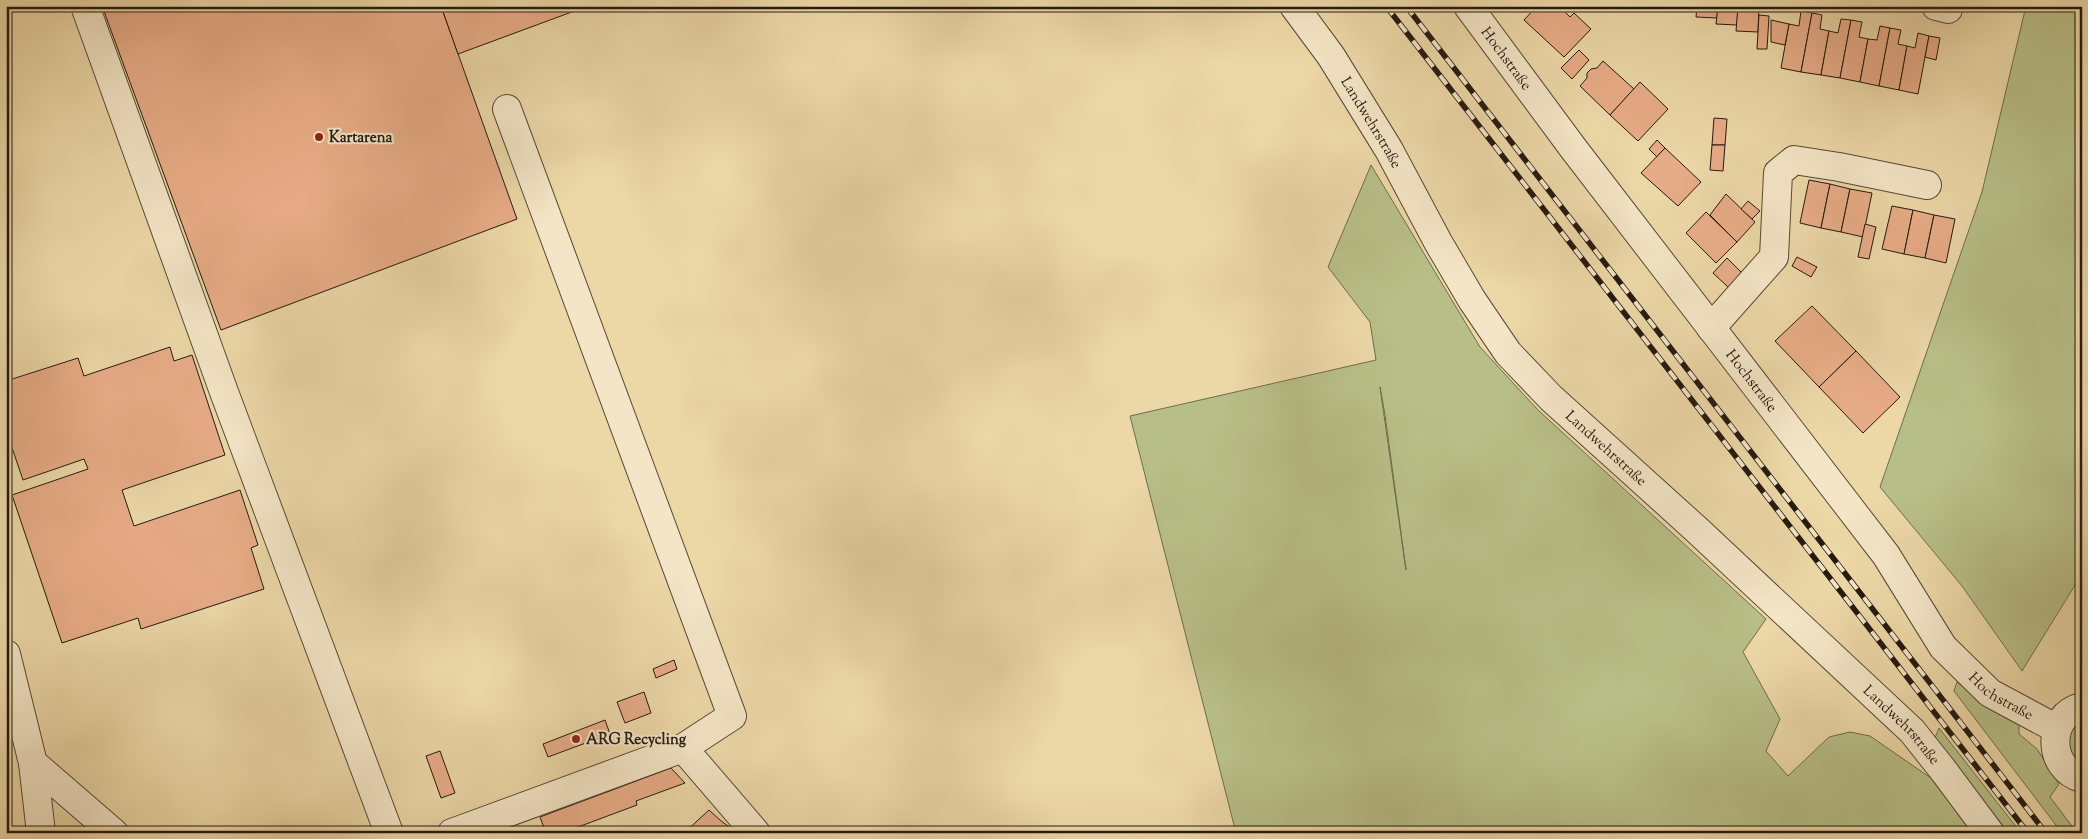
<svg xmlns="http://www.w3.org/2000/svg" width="2088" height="839" font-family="'Sorts Mill Goudy',serif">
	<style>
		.green { fill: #b8be87; stroke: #6e6c4c; fill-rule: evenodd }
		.building { fill: #e7ac87; stroke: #251a11 }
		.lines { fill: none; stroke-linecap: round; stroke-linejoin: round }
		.minor-casing { stroke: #574936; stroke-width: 30 }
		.minor { stroke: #f3e5c6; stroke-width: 28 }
		.rail-casing { stroke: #251a11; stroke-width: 5.5 }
		.rail { stroke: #f3e5c6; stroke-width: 4; stroke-dasharray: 11; stroke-linecap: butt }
		.poi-dot { fill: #8f2418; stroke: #f3e5c6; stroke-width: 2 }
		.labels { text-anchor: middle; stroke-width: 4; stroke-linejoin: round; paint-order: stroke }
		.street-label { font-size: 15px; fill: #251a11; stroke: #f3e5c6 }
		.poi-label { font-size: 15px; font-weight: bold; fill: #251a11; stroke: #f3e5c6; text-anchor: start }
	</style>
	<rect width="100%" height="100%" fill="#ecd7a7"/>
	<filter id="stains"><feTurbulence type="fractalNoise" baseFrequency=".004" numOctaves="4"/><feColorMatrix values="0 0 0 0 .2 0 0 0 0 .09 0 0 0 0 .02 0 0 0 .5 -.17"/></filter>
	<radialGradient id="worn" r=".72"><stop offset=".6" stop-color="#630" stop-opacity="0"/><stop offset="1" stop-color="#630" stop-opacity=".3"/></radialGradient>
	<!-- green -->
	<g class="green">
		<polygon points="2026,6 2082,6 2082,574 2022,671 1962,586 1880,487 1982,192"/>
		<path d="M1371,165l109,182 58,63 228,209 -23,33 37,67 -14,32 22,25 41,-39 21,-5 20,4 71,49 36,48h-741l-106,-417 246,-56 -6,-38 -42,-55zM1380,387l5,28 21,155z"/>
		<polygon points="1957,682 1997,713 2019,725 2019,734 2037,749 2059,784 2050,797 2077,833 2062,833 1954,691"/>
		<polygon points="2082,717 2082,767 2071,758 2066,737"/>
		<polygon points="1939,728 2021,833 2001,833 1933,743"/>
	</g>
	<!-- building -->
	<g class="building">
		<polygon points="102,6 441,6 517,219 221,330"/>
		<polygon points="441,6 588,6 458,54"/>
		<polygon points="1537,6 1559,6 1570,17 1574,13 1591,29 1564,57 1524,20"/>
		<polygon points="1697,6 1718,6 1717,18 1696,17"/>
		<polygon points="1718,6 1738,6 1737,25 1716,24"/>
		<polygon points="1738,6 1759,6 1758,32 1736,31"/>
		<polygon points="1801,11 1812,13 1801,72 1781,68 1789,24 1799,26"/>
		<polygon points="1812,13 1822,15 1820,29 1829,31 1821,75 1801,72"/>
		<polygon points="1759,15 1769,16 1767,49 1757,49"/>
		<polygon points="1841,19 1851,20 1840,78 1821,75 1829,31 1838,33"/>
		<polygon points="1771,20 1789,24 1785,45 1771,42"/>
		<polygon points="1851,20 1862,22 1859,37 1868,39 1860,82 1840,78"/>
		<polygon points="1880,26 1890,28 1879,86 1860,82 1868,39 1877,40"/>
		<polygon points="1890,28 1901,30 1898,44 1907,46 1899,90 1879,86"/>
		<polygon points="1918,33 1929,36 1918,94 1899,90 1907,46 1915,48"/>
		<polygon points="1929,36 1940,38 1936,60 1925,57"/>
		<polygon points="1579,50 1589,60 1572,79 1561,68"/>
		<polygon points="1603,61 1634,89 1610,115 1580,86 1587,78 1587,73 1591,69 1597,68"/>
		<polygon points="1640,82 1668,109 1638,141 1610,115"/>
		<polygon points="1714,118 1727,119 1725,145 1712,145"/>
		<polygon points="1657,140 1665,148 1657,157 1649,149"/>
		<polygon points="1712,145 1725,145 1723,171 1710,170"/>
		<polygon points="1665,148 1701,182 1678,206 1641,173"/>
		<polygon points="1809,180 1830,184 1821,228 1800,223"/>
		<polygon points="1830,184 1850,189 1841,232 1821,228"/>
		<polygon points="1850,189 1872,193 1863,237 1841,232"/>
		<polygon points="1726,194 1755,222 1737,242 1710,215"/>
		<polygon points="1748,201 1760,211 1752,219 1741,209"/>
		<polygon points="1892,206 1913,210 1904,254 1882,249"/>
		<polygon points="1913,210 1934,215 1925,258 1904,254"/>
		<polygon points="1706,212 1737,242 1716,263 1686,233"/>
		<polygon points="1934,215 1955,219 1946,263 1925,258"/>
		<polygon points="1865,224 1876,227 1869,259 1858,257"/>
		<polygon points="1797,257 1817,267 1811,277 1792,266"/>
		<polygon points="1727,258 1742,273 1728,287 1713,273"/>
		<polygon points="1812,306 1856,351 1819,387 1775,341"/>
		<polygon points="170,347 174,361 192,355 225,455 122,490 134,526 240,490 258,545 251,548 264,589 141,629 138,618 62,643 12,495 88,469 84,459 23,480 6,430 6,381 78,358 84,376"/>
		<polygon points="1856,351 1900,397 1863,433 1819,387"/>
		<polygon points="674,660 677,669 656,678 653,669"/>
		<polygon points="644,692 651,713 625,723 617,702"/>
		<polygon points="605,720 610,734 548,757 543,744"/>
		<polygon points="440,751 455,793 441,798 426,756"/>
		<polygon points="671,768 685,783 636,801 637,805 562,833 546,833 540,817"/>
		<polygon points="709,810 720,820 737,833 684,833"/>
	</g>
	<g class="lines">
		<defs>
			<g id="minor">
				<polyline points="85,6 224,392 389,833"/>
				<path id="s1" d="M1294,6l37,50 58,94 49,92 34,58 36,53 43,45 145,131 216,202 31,39 47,63"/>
				<path id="s2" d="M1468,6l105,142 313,407 57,92 47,46 67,36"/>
				<polyline points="1936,6 1948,9"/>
				<polyline points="1711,328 1774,257 1778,173 1794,160 1839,167 1927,185"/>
				<polyline points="6,654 33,763 41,833"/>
				<path d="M2082,707c-36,8 -35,62 0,71"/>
				<polyline points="683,748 756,833"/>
				<polyline points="33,763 114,833"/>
				<polyline points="452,833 683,748 732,716 507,109"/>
			</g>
		</defs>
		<!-- minor casing -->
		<use href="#minor" class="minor-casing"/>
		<!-- minor -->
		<use href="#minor" class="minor"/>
		<defs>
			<g id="rail">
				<polyline points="1386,6 2028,833"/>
				<polyline points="1406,6 2046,833"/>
			</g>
		</defs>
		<!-- rail casing -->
		<use href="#rail" class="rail-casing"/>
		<!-- rail -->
		<use href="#rail" class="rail"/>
	</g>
	<!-- markers -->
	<g class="poi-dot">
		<circle cx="319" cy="137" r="5"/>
		<circle cx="576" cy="739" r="5"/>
	</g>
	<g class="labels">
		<!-- street labels -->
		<g class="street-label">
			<text dy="5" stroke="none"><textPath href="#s2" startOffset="65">Hochstraße</textPath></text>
			<text dy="5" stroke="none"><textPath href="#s1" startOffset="140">Landwehrstraße</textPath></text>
			<text dy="5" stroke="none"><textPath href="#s2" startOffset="470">Hochstraße</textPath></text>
			<text dy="5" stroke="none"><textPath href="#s1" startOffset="545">Landwehrstraße</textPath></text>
			<text dy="5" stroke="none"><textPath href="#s2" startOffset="875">Hochstraße</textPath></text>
			<text dy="5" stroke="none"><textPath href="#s1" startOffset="950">Landwehrstraße</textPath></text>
		</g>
		<!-- poi labels -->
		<g class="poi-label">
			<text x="329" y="142">Kartarena</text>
			<text x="586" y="744">ARG Recycling</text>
		</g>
	</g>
	<!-- margin -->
	<rect width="2088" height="839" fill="none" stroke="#ecd7a7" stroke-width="25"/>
	<rect x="8" y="8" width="2073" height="824" fill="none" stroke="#251a11" stroke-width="2.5"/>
	<rect x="12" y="12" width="2063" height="814" fill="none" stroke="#251a11"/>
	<rect width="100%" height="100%" filter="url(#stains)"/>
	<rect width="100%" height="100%" fill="url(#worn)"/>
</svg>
